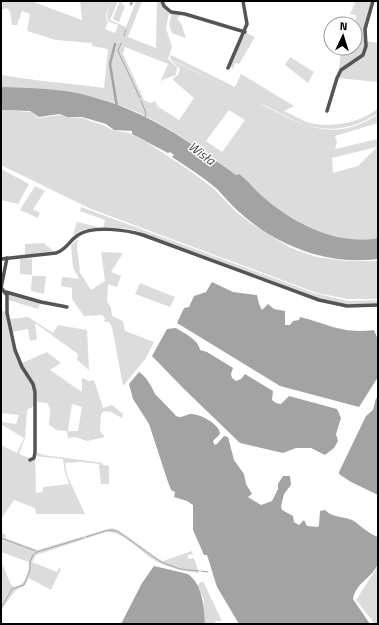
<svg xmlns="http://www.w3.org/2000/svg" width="379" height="625" font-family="'Titillium Web',sans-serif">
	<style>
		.green { fill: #dcdcdc; fill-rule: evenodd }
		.water { fill: #a3a3a3 }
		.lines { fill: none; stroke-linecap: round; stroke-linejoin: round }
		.stream { stroke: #a3a3a3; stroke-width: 1 }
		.canal { stroke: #a3a3a3; stroke-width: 2.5 }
		.minor { stroke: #555; stroke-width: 3.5 }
		.labels { text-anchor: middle; stroke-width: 3; stroke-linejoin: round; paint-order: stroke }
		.water-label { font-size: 13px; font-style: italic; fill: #444; stroke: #fff }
	</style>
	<rect width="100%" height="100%" fill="#fff"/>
	<!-- green -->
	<g class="green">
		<path d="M1,1h30l51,19 -2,-19h32l-6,13 1,7 1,1 -3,7 10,4 3,-8 -10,-4 -1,-7 5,-13h6l-8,19 16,7 10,-26h6l-14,36 28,11 1,-47h4l8,12 -3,15 6,19 -4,12 9,8 -1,8 -14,5 -2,3 8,-19 -43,-17 -2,7 21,46 6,3 6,-2 1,5 22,14 15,-22 -22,-19 6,-4 2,-6 -10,-10 79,39 -76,-37 -3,-3 1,-3 64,32 6,-13 53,32 -10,5c9,4 17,9 26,12 22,5 51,0 68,-15v5c-25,17 -54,21 -82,8 -13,-6 -26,-14 -39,-19 42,22 76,43 121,12v9l-43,13 2,6 -2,7 43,-10v99c-42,8 -86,-16 -117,-43 -8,-7 -13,-15 -22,-21l-3,1c-43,-32 -93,-68 -147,-79 -29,-6 -58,-8 -88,-9v-12c34,6 68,8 103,13l4,-39 -16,-3v-3l-36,-3 -29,-9 3,-17 -8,-3 -5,14h-5l-2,-14 -4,-3 -5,3zM229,110l16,10 -23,32 -16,-11zM377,147l-19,19 -25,7 -1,-15z"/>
		<polygon points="120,1 123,1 122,4 125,6 119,22 114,20 113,18"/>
		<polygon points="356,1 372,1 365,41 378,43 378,82 337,78 340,73 339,70 341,48 355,48 355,24 352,24 355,23 356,15 350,14"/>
		<polygon points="176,13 181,14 177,19 181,23 186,38 172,33 169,24 172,14"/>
		<polygon points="246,33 255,37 239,64 235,63 233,69 230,67 238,46"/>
		<polygon points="290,57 314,72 308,83 285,65"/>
		<polygon points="1,110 31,112 39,118 59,115 67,117 82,118 103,125 112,130 129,133 148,143 189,170 214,189 236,212 252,224 291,248 316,257 347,261 378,261 378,299 348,299 317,293 91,209 1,165"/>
		<polygon points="1,169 29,184 18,204 1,200"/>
		<polygon points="35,186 45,191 33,209 40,213 38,218 20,210"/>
		<path d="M81,207l233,86 34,8 30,-1v4h-37l-17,-4 -190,-70c-15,-3 -49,-5 -61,5l4,-13 26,6 2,-8 -25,-9z"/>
		<polygon points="78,239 77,248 80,270 79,271 91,290 105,281 101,252 123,253 111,272 121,276 117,287 108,284 107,301 111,308 112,316 123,321 125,331 154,342 146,358 123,386 112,327 109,322 105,322 104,320 106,319 102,315 84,316 72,299 72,288 61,286 62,277 79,279 73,267 71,245"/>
		<polygon points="44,243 53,251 25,255 25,244"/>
		<polygon points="32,258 32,275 20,274 20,259"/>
		<polygon points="32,276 46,276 44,294 31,291"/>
		<polygon points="140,283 175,297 170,307 135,294"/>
		<polygon points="8,294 49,305 40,304 38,309 8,300"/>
		<path d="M1,310l5,2 4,23 7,25 17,29v17l-7,4 -2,28 -6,16 13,5 4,-7 7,3 61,8 -4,1 9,2v18h-8l-2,-20 -18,-2 -16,1 2,12 18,39h-49l-1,-6 -21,-8 -13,19v-74l16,8 7,-15 -23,-14v-2l15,2 3,-9 -18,-2zM35,456l28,3 2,14 4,11 -26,3v5l-7,1z"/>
		<polygon points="28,317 53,333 58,325 87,330 89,370 77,360 78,354 35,323 37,339 30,341 28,329 12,332 10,319"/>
		<path d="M47,352l14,11 -11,7 32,22v-14l7,3 5,-1 9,28 9,-3 11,9 -1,4 -11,-6 -7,-1 -3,3 -1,17 5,6 -18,4 -12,-4 -7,1 -1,-7 -10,-1 -8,-5c0,-9 4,-14 -2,-22l-10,-1v-9l-15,-30zM72,404l10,3 -4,24h-10z"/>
		<path d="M112,528c10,1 38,27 51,33l29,-10 1,5 -2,-2 -4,2 2,3 5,-1 5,15c-16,-2 -31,-5 -45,-13 -15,-9 -30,-29 -48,-28l-70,23 -4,7 25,10 2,-4 2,1 -10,21 -22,-12 -4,7 -10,6 -14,19v-49l10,24 4,2c11,-3 14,-14 14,-25l-28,-10v-20l5,3 -1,3 32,12z"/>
		<polygon points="378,566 378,624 375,624 356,600"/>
		<polygon points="203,581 222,621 216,621 214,624 205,624 203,610 204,600 197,585"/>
	</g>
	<!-- water -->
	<g class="water">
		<path d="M1,87c29,1 59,1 88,9 54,13 102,46 147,79l3,-1c9,6 14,14 22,21 30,27 75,51 117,43v21c-51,7 -103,-14 -140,-48 -8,-7 -14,-15 -21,-22 -14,-12 -30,-22 -45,-32l2,-2 -4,-3 -2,1 -36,-19v-3l-18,-1 -8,-6 -24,-7h-15l-8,-3 -20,3 -9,-6 -29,-1z"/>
		<path d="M212,282l21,10 24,3 2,9 3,6 6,-6 6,5 11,2v14h5l3,-4 6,-1 1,-3c29,7 41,17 74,13l4,10v37l-19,30 -79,-21 -103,-63 7,-15 5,-1 5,-11 12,-4z"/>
		<path d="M176,328c8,5 23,12 24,22l7,2 26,16 -2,6 1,4 4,3 5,-2 4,-5 28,17 -1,9 4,3 5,1 8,-8 48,13 4,9 -5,16 2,7 -4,7 -9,7 -14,-7h-15l-13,5 -43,-10 -56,-54 -32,-33 15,-27z"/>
		<path d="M139,372c7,4 13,15 16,22 1,1 20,20 21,22 6,3 10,-2 15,-2 9,0 29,10 29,20l-7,7 1,3 2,1 8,-9 4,1 6,23 10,14 2,10 6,10 -4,3 13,8 11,-4 6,-12v-5l5,-8h7l1,9 -7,9 -3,12 1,4 11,6 1,6 5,3 5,-5 3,6 11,1 1,-2 1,-14 5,-1c7,8 20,6 29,11 8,6 14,12 24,16 0,8 1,22 -1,29 -7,13 -21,17 -24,33l17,25h-131l-22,-37 -10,-32h-3l-11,-25v-25l-6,-4 -13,-4 1,-5 -4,-2 -3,-8 -19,-58 -16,-25 -4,-15z"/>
		<polygon points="376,398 378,399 378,495 351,482 339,474 339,472 366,416 373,410"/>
		<path d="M154,566l34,8c15,11 16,34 17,50h-84l21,-41z"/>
	</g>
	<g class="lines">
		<!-- stream -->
		<g class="stream">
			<polyline points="124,36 126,30"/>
			<polyline points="121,43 118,51 140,98"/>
			<polyline points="141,101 146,113 145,117"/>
			<polyline points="86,537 108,530 117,531 161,562 180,569 199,571"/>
			<polyline points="1,538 36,551"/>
			<polyline points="201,571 208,572"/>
			<polyline points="1,608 12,589 24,585 30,570 30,562 33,555 37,552 83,538"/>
		</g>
		<!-- canal -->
		<g class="canal">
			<polyline points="131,4 132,1"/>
			<polyline points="115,44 110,64 117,107"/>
		</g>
		<!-- minor -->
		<g class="minor">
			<polyline points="162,1 164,6 171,12 185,14 245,32"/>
			<polyline points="228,68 247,24 243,1"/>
			<polyline points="327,111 337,78 341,70 363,55 366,46 365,29 373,1"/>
			<path d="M1,259l55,-6c10,-3 13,-12 22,-18 15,-10 49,-5 65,0l176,65 28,6 31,-1"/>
			<polyline points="1,288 7,295 7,313 15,350 22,367 33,384 35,392 35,452 34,458 30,460"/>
			<polyline points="1,288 7,258"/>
			<polyline points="6,292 41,302 67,307"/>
		</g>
	</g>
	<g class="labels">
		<!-- water labels -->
		<g class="water-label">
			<text transform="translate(202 153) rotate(37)" y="5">Wisła</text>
		</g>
	</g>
	<!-- border -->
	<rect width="379" height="625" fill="none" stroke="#000000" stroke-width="4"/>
	<!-- north arrow -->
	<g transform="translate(343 36) rotate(4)"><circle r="19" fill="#ffffff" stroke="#999999"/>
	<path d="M0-3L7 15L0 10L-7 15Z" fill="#000000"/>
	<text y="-6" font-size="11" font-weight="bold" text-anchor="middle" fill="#000000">N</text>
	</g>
</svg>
